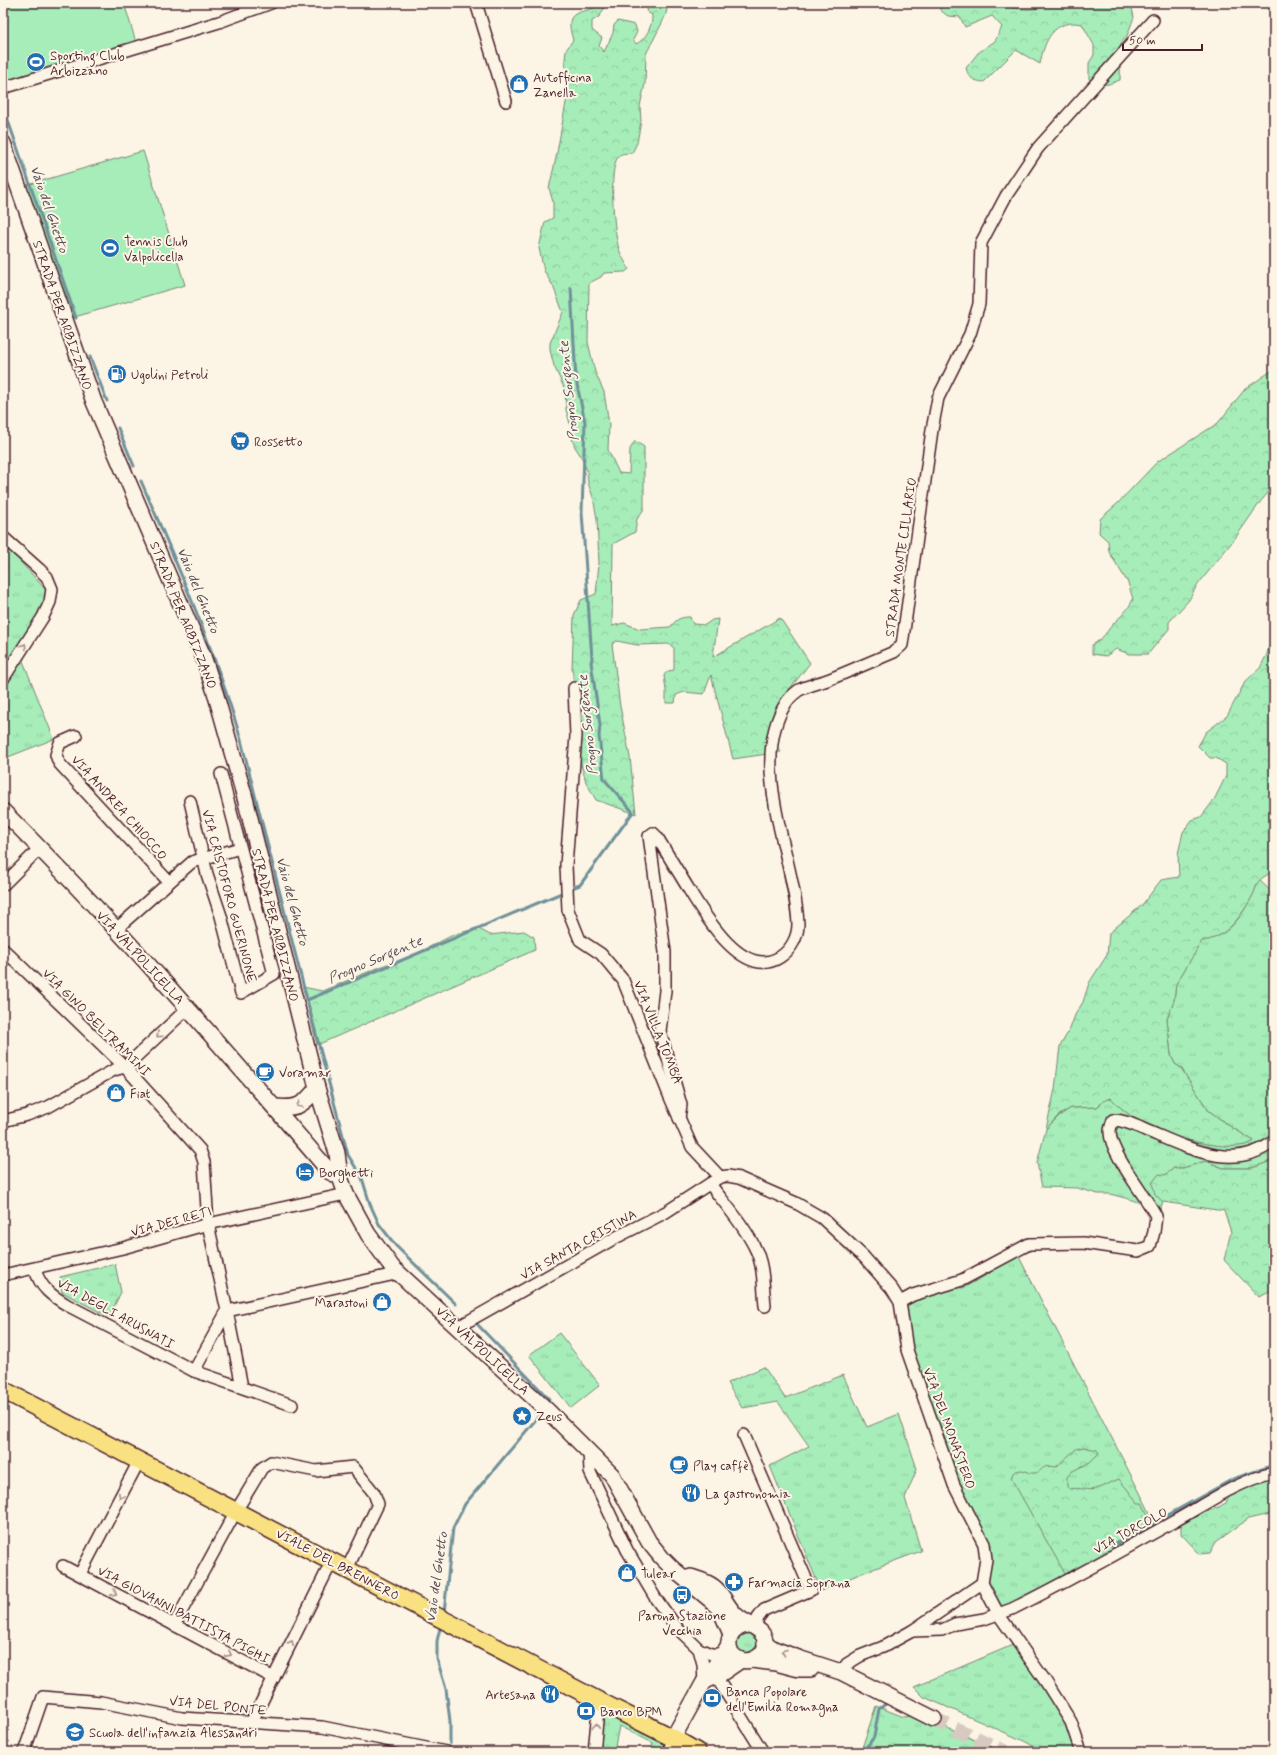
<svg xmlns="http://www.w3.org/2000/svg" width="1277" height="1755" font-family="Mynerve,sans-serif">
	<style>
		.grass { fill: url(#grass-tufts); stroke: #788672 }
		.forest { fill: url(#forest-crowns); stroke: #788672 }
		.pitch { fill: #a6edb9; stroke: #788672 }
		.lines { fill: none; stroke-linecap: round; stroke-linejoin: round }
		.stream { stroke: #709099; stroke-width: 3 }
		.secondary-tunnel { stroke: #d8cac0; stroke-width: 15; stroke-dasharray: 15 8; stroke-linecap: butt }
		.street-casing { stroke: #4a1f2b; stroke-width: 14 }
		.secondary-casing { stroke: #4a1f2b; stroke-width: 18 }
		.primary-casing { stroke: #4a1f2b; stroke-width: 20 }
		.street { stroke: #fcf5e5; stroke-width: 11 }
		.secondary { stroke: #fcf5e5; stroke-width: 15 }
		.primary { stroke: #f9e181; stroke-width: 17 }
		.oneway { stroke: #a38a88 }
		.labels { text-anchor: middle; stroke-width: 4; stroke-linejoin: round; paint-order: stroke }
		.poi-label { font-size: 13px; fill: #4a1f2b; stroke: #fcf5e5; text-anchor: start }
		.street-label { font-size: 13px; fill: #4a1f2b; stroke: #fcf5e5 }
		.water-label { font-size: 14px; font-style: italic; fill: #5a4e59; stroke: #fcf5e5 }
	</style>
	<defs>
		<pattern id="grass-tufts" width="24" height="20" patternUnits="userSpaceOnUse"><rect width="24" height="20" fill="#a6edb9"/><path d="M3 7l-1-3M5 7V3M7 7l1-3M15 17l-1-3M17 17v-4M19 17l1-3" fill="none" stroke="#90cb9f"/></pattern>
		<pattern id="forest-crowns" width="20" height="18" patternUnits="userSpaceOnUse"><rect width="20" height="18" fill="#a6edb9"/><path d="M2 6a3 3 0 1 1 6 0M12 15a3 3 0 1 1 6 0" fill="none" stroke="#90cb9f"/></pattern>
	</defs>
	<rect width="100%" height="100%" fill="#fcf5e5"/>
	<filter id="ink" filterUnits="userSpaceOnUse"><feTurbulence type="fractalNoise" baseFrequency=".025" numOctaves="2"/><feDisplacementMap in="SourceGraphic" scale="8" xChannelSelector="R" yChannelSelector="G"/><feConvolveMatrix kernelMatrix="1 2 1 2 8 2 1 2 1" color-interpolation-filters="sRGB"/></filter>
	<g filter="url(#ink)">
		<!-- grass -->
		<g class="grass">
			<polygon points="7,547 48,592 23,661 54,739 3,759 3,552"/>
			<path d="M1259,880l15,14v266l-22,8h-29l-17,-7 -23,7h-9l-9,7 -10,19 8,8 -5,12 -15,-10 -14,-5 -19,-5h-12l-21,-6 -35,-1 -5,-24 9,-34 13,-13 12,-8 26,-1 7,-6 7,-3c12,13 28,25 45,32 19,8 81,24 98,11l-26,-16 -20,-15 -27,-42 -6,-4 -4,-9 -4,-36 7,-19 2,-16 26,-44c30,-1 47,-35 57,-60z"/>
			<polygon points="1018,1255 1157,1526 1083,1569 1007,1606 1000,1608 986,1579 985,1546 968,1511 917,1379 904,1310 911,1301 955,1287 963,1288 990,1273 993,1269"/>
			<polygon points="115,1264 121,1292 109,1317 62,1292 60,1277"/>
			<polygon points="559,1333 600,1385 571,1408 529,1355"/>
			<polygon points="764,1367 785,1398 843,1375 867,1427 899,1414 917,1469 905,1498 921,1551 857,1575 821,1591 770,1466 809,1446 778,1402 742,1408 727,1383"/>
			<polygon points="756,1631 761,1650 743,1658 732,1639 734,1634"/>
			<polygon points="1022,1641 1083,1752 1044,1752 1024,1741 924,1697 914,1687"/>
			<polygon points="876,1706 904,1717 918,1715 1002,1752 867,1752 861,1751"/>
			<polygon points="603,1708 665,1741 661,1752 651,1752 653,1743 619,1726 614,1752 598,1752"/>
		</g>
		<!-- forest -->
		<g class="forest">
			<path d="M648,3h24l-4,1 -2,10 -4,9 -16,31 -1,30 -5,22 1,15 -4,22 -5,10c-5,1 -11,-1 -14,4 -10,13 -4,76 1,92 2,7 7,14 10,20l-4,3 -21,1 -3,4 -12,6 -1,59 7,30 9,20 5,32 -1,26 11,23 10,1 1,-25 5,-8 9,6v62l-7,10 -2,13 -22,12 -1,82 12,-3 16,6 30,-2c7,-8 10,-10 20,-10l3,7 12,1 7,-5 6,-1 -5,38 67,-39 30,45 -25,32 5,12 -17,35 8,10 -48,7 -22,-84 -7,19 -20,-2 -8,3 -1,8h-9v-12l-2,-16 4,-4 6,-1v-22l-5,-4 -32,1 -20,-4 -5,3 8,62 10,51 6,57 -40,-14 -10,-18 -5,-18 -3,-19 1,-35 -7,-41 2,-54 7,-15 15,-6 3,-31 -2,-44 -4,-22 -5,-14 -1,-12 -6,-15 -6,-9 -4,-11v-9l-5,-17 -1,-20 -11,-24 -4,-16v-7l13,-31 -10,-26 -9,-15 -5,-23 6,-26 8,-4v-16l-4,-14 7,-30 11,-61 -2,-38 1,-9 7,-10c-11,-34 9,-24 29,-36l2,4 -4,8 -8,5v9l10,8 -3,8 5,6 9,-19 1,-8 4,-4 17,4 2,7 -4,8 3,4c9,-4 17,-18 16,-29l-5,-3z"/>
			<path d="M939,3h54l1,2c17,2 42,9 55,-2h80l3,5 2,9 -7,19 -6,7 -1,37c-6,2 -13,6 -19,4 -4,-1 -7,-4 -12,-5v-16l5,-8v-10l-12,-21c-28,-6 -38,17 -42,40l-24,-14 -32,32c-10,-1 -15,-3 -18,-14l12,-15 17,-12 7,-14 -10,-11 -27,11 -5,-10 -12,-1 -8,-6z"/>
			<path d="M1274,369v117l-13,15 -25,36 -40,50 -7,13 -20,22v7l-21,25h-19l-13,-5 -10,7 -14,-2v-9c13,-7 14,-14 24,-24 8,-8 12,-11 17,-22l-5,-16 -19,-31 -1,-11 -9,-8 1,-14 17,-15 40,-42 61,-39 27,-34z"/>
			<path d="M1274,640v230c-4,4 -12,7 -15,11 -3,4 -4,10 -6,14 -11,20 -27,44 -51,46l-26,43 -2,16 -7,19 4,36 4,9 6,4 27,42 20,15 26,16c-17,14 -79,-3 -98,-11 -17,-7 -33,-19 -45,-32l-7,3 -7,6 -26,1 -13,8 -12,13 9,-40 5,-43 10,-17 5,-14 8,-13 6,-19 18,-28 2,-22 33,-28 19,-25 18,-3 -1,-23 5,-22 9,-12 9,-3 13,-17 12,-24v-12l-10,-6h-6l-12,-12 8,-14 21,-16 18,-34 15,-14 7,-14 3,-12z"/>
			<polygon points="477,928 490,935 524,931 534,937 535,950 317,1045 303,987 322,991 387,964 396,964 453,935"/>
			<polygon points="1274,1160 1274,1290 1259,1297 1224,1260 1231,1232 1224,1211 1163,1202 1155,1194 1152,1183 1159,1174 1165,1175 1174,1168 1183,1168 1206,1161 1223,1168 1252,1168"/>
			<path d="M1083,1447l14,3 2,3 -9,9 -19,10 -4,5v10l4,2c9,-2 16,2 25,0 9,-2 14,-7 23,-10l19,24h4l13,26 -87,50 -57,-101 2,-5c11,-7 13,1 22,0 8,-1 5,-9 21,-6l20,-18z"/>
			<polygon points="1274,1477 1274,1513 1248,1519 1216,1542 1210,1553 1200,1554 1181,1534 1181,1521 1193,1513 1211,1510 1226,1503 1233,1486"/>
		</g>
		<!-- pitch -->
		<g class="pitch">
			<polygon points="3,3 124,3 136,42 3,82"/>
			<polygon points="143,151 185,285 71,318 24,186"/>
		</g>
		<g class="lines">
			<!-- stream -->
			<g class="stream">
				<polyline points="3,106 76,318"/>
				<polyline points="90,357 107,401"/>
				<polyline points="118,428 134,466"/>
				<path d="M141,481c37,85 74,170 100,259l66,260 41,155 14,23 8,26 9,20 17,22 60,58"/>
				<polyline points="569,889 580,885 633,812 604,779 599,736 600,725 591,662 592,659 582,512 585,422 576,380 571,288"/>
				<polyline points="307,1000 564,892"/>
				<polyline points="477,1324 549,1399"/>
				<polyline points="1112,1546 1233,1479 1274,1465"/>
				<polyline points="444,1613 453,1528 465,1504 538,1417"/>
				<polyline points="441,1624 437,1641 437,1659 446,1689 450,1721 450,1744"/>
				<polyline points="863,1752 874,1737 879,1709 887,1703"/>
			</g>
			<!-- secondary-tunnel -->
			<polyline class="secondary-tunnel" points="934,1719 1005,1752"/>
			<defs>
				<g id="street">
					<polyline points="476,3 506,101"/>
					<polyline points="3,88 219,22 271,3"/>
					<polyline points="3,537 39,569 47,577 52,589 50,602 43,617 3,679"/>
					<polyline points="574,688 576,736 566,865 568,910 580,940 601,954 623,980 669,1095 692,1147 720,1177"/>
					<polyline points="76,736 60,743 56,755 59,763 169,882"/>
					<polyline points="190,801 207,874 221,916 241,993 274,974 221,774"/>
					<polyline points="3,885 40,848"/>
					<polyline points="115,930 192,862 240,848"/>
					<polyline points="3,949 125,1067 200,1150 204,1162 208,1224 227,1311 194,1371"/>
					<path d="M679,1118l2,-13 -21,-74 5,-40v-39l-16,-116 4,-3 4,4c9,15 19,31 28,46 16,26 56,99 95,74 11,-7 18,-20 18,-33 -3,-66 -51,-160 -12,-221 3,-5 9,-10 13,-13 10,-5 21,-7 31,-11 22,-9 43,-18 64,-27l8,-7 30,-215 6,-32 32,-64 9,-30 2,-61 25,-47 32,-48 115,-128"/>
					<polyline points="3,1121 27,1115 48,1107 114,1070 125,1067 188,1008"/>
					<path d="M710,1184c15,20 34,41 45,64 9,17 8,39 10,58"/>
					<path d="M35,1269c5,19 17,27 34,37l125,65 98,34"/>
					<polyline points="3,1275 123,1248 208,1224 346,1194"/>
					<path d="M900,1302l13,-7 49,-15 67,-36 54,-1 55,8 12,-5 4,-14 2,-16c-11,-21 -46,-63 -46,-84 0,-4 2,-9 3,-12 13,0 25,7 37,12 40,17 85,40 124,9"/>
					<polyline points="458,1327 615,1238 666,1212 720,1177 728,1176 739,1178 796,1203 822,1218 864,1257 892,1289 900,1302 907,1350 954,1485 984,1544 986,1559 982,1583 912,1631 883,1647 860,1656 847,1664 841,1672"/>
					<polyline points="242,1387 227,1311 400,1273"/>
					<polyline points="744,1435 811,1590 764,1610 758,1618 755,1627"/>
					<polyline points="589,1450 590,1472 627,1550 656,1599 678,1629 699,1649 711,1654 723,1654"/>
					<polyline points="63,1566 274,1678"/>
					<polyline points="80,1574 139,1461"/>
					<polyline points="982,1583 999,1615 1046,1682 1071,1722 1081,1752"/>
					<polyline points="174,1625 236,1511 262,1468 271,1462 316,1471 353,1467 374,1493 378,1504 347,1569"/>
					<path d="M912,1631l30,-1 13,-6 29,-5 28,-10c55,-27 108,-57 161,-87 33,-18 64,-41 101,-49"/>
					<polyline points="699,1649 703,1664 704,1682"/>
					<polyline points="719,1675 720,1683 763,1752"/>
					<polyline points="251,1723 332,1561"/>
					<polyline points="24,1752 43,1697 101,1702 182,1718 322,1727 446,1752"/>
					<polyline points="594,1752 599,1701"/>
					<polyline points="669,1752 673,1738"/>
				</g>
				<g id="secondary">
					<polyline points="3,143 94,402 203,656 215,692 245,798 317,1088 337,1153 340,1177 346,1194 368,1234 392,1267 548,1411 612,1475 649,1542 662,1558 673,1569 719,1607 731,1634"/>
					<path d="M3,811c115,115 221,238 327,361l10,5"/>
					<path d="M275,1107c22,2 28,-1 42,-19"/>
					<path d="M691,1577c9,3 20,6 27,14 7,8 11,19 20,26 11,9 30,12 27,30 -1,4 -3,7 -7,10 -5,3 -11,5 -17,3 -22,-8 -12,-37 11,-35"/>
					<polyline points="765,1643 774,1649 801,1659 841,1672 934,1719"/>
					<polyline points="752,1660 776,1663 799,1669 811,1669"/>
					<polyline points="705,1681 719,1675 741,1660"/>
					<polyline points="673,1738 704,1682 729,1645"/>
				</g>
				<polyline id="primary" points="3,1390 599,1701 673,1738 697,1752"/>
			</defs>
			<!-- street casing -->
			<use href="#street" class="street-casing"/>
			<!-- secondary casing -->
			<use href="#secondary" class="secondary-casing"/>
			<!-- primary casing -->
			<use href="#primary" class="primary-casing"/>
			<!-- street -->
			<use href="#street" class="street"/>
			<!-- secondary -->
			<use href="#secondary" class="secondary"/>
			<!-- primary -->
			<use href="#primary" class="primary"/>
		</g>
		<!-- one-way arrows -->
		<defs><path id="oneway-chevron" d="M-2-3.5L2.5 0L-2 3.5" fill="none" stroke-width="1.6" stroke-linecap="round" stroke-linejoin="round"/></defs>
		<g class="oneway">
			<use href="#oneway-chevron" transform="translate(24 646) rotate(-57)"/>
			<use href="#oneway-chevron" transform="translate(159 1035) rotate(137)"/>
			<use href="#oneway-chevron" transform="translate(299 1105) rotate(155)"/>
			<use href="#oneway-chevron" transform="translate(121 1496) rotate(118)"/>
			<use href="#oneway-chevron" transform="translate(114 1593) rotate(29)"/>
			<use href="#oneway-chevron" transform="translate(291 1643) rotate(-64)"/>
			<use href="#oneway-chevron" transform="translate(784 1652) rotate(-159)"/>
			<use href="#oneway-chevron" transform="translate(229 1654) rotate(28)"/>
			<use href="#oneway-chevron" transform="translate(596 1726) rotate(-85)"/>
		</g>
	</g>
	<!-- icons -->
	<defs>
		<symbol id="stadium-disc" viewBox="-11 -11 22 22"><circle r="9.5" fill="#1f6fb2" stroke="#fcf5e5"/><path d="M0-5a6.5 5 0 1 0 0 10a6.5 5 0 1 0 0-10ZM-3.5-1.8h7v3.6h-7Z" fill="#fff"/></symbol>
		<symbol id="shop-disc" viewBox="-11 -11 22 22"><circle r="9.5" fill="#1f6fb2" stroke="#fcf5e5"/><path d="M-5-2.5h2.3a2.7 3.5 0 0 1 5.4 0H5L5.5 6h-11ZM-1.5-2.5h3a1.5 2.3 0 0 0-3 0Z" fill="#fff"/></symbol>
		<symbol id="fuel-disc" viewBox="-11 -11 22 22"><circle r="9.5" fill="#1f6fb2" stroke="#fcf5e5"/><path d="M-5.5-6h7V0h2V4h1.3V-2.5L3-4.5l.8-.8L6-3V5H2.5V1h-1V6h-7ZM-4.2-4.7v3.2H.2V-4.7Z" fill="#fff"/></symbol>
		<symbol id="supermarket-disc" viewBox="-11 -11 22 22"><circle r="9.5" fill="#1f6fb2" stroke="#fcf5e5"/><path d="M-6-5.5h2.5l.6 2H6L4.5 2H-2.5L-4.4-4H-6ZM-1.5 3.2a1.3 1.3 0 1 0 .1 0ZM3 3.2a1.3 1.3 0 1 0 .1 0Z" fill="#fff"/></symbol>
		<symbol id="cafe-disc" viewBox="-11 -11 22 22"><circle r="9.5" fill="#1f6fb2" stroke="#fcf5e5"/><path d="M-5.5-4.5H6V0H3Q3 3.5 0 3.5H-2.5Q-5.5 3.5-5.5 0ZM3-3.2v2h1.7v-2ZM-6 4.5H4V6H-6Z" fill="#fff"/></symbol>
		<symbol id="hotel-disc" viewBox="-11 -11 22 22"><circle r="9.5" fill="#1f6fb2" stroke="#fcf5e5"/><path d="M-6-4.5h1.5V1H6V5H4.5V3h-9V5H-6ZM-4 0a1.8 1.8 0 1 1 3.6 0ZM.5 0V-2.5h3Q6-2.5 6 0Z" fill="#fff"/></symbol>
		<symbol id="sight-disc" viewBox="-11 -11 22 22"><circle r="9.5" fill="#1f6fb2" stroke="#fcf5e5"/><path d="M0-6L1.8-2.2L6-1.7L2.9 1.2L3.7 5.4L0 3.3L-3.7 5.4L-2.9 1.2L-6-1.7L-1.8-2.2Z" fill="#fff"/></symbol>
		<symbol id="restaurant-disc" viewBox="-11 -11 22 22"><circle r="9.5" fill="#1f6fb2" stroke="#fcf5e5"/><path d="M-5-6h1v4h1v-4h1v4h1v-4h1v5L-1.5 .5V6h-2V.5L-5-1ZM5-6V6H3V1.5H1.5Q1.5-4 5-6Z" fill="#fff"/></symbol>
		<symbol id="pharmacy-disc" viewBox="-11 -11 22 22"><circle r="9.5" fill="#1f6fb2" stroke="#fcf5e5"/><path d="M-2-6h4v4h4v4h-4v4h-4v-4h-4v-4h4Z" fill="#fff"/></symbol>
		<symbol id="bus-disc" viewBox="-11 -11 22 22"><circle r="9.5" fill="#1f6fb2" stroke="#fcf5e5"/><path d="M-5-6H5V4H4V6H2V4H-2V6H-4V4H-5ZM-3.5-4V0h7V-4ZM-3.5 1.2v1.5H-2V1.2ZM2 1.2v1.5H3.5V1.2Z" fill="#fff"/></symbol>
		<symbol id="bank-disc" viewBox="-11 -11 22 22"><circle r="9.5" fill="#1f6fb2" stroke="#fcf5e5"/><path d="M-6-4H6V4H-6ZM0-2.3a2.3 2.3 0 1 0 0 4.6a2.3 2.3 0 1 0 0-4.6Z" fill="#fff"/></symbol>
		<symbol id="school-disc" viewBox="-11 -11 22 22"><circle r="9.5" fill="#1f6fb2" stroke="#fcf5e5"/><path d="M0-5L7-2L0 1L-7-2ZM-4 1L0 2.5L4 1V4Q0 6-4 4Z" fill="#fff"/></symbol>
	</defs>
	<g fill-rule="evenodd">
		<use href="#stadium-disc" x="25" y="51" width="22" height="22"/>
		<use href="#shop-disc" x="508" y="73" width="22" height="22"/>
		<use href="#stadium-disc" x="99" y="237" width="22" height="22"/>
		<use href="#fuel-disc" x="106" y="363" width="22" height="22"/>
		<use href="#supermarket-disc" x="229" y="430" width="22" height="22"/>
		<use href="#cafe-disc" x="254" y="1061" width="22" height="22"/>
		<use href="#shop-disc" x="105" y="1082" width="22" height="22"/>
		<use href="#hotel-disc" x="294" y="1161" width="22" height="22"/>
		<use href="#shop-disc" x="371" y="1291" width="22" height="22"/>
		<use href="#sight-disc" x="511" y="1405" width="22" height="22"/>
		<use href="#cafe-disc" x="668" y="1454" width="22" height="22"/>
		<use href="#restaurant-disc" x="680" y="1482" width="22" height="22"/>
		<use href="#shop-disc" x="616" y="1562" width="22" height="22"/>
		<use href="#pharmacy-disc" x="723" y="1571" width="22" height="22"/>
		<use href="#bus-disc" x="671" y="1584" width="22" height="22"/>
		<use href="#restaurant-disc" x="539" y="1683" width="22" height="22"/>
		<use href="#bank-disc" x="701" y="1687" width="22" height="22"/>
		<use href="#bank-disc" x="575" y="1700" width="22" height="22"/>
		<use href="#school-disc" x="64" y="1721" width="22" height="22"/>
	</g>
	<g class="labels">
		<!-- poi labels -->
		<g class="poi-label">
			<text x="50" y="60">Sporting Club<tspan x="50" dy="15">Arbizzano</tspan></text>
			<text x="533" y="82">Autofficina<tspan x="533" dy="15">Zanella</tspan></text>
			<text x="124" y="246">Tennis Club<tspan x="124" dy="15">Valpolicella</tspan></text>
			<text x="131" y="379">Ugolini Petroli</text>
			<text x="254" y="446">Rossetto</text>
			<text x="279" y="1077">Voramar</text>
			<text x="130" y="1098">Fiat</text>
			<text x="319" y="1177">Borghetti</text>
			<text x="368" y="1307" text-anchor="end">Marastoni</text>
			<text x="536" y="1421">Zeus</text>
			<text x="693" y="1470">Play caffè</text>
			<text x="705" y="1498">La gastronomia</text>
			<text x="641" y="1578">Tulear</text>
			<text x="748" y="1587">Farmacia Soprana</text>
			<text x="682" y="1620" text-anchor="middle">Parona Stazione<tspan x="682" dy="15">Vecchia</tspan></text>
			<text x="726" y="1696">Banca Popolare<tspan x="726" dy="15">dell'Emilia Romagna</tspan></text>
			<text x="536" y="1699" text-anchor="end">Artesana</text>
			<text x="600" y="1716">Banco BPM</text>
			<text x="89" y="1737">Scuola dell'infanzia Alessandri</text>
		</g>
		<!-- street labels -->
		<g class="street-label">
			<text transform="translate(63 315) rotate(71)" y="5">STRADA PER ARBIZZANO</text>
			<text transform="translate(900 557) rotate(-82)" y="5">STRADA MONTE CILLARIO</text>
			<text transform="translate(184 615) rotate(68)" y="5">STRADA PER ARBIZZANO</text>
			<text transform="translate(120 807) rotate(48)" y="5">VIA ANDREA CHIOCCO</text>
			<text transform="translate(230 896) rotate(75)" y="5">VIA CRISTOFORO GUERINONE</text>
			<text transform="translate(276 925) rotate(76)" y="5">STRADA PER ARBIZZANO</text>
			<text transform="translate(141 957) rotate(47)" y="5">VIA VALPOLICELLA</text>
			<text transform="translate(97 1022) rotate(45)" y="5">VIA GINO BELTRAMINI</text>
			<text transform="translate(659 1032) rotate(68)" y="5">VIA VILLA TOMBA</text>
			<text transform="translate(171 1221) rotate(-15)" y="5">VIA DEI RETI</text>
			<text transform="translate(578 1244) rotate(-29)" y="5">VIA SANTA CRISTINA</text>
			<text transform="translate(116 1313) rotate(29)" y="5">VIA DEGLI ARUSNATI</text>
			<text transform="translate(483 1350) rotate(43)" y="5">VIA VALPOLICELLA</text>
			<text transform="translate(950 1428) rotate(70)" y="5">VIA DEL MONASTERO</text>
			<text transform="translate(1130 1530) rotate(-29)" y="5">VIA TORCOLO</text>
			<text transform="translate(338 1564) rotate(28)" y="5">VIALE DEL BRENNERO</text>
			<text transform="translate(184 1614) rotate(28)" y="5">VIA GIOVANNI BATTISTA PIGHI</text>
			<text transform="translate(218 1705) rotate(6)" y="5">VIA DEL PONTE</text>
		</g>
		<!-- water labels -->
		<g class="water-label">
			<text transform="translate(50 209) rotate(71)" y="5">Vaio del Ghetto</text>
			<text transform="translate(568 391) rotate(-96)" y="5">Progno Sorgente</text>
			<text transform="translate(199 590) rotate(68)" y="5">Vaio del Ghetto</text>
			<text transform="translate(587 725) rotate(-96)" y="5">Progno Sorgente</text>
			<text transform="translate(293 901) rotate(75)" y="5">Vaio del Ghetto</text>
			<text transform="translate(375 959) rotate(-23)" y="5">Progno Sorgente</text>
			<text transform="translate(436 1577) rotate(-82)" y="5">Vaio del Ghetto</text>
		</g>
	</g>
	<!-- margin -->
	<rect width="1277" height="1755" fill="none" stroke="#fcf5e5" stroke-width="16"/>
	<rect x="8" y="8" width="1261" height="1739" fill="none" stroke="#4a1f2b" stroke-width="1.5" filter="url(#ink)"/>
	<!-- scale -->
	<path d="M1123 44v6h79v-6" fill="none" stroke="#4a1f2b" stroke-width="2"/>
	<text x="1129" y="44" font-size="12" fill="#4a1f2b" stroke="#fcf5e5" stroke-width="3" paint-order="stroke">50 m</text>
</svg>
